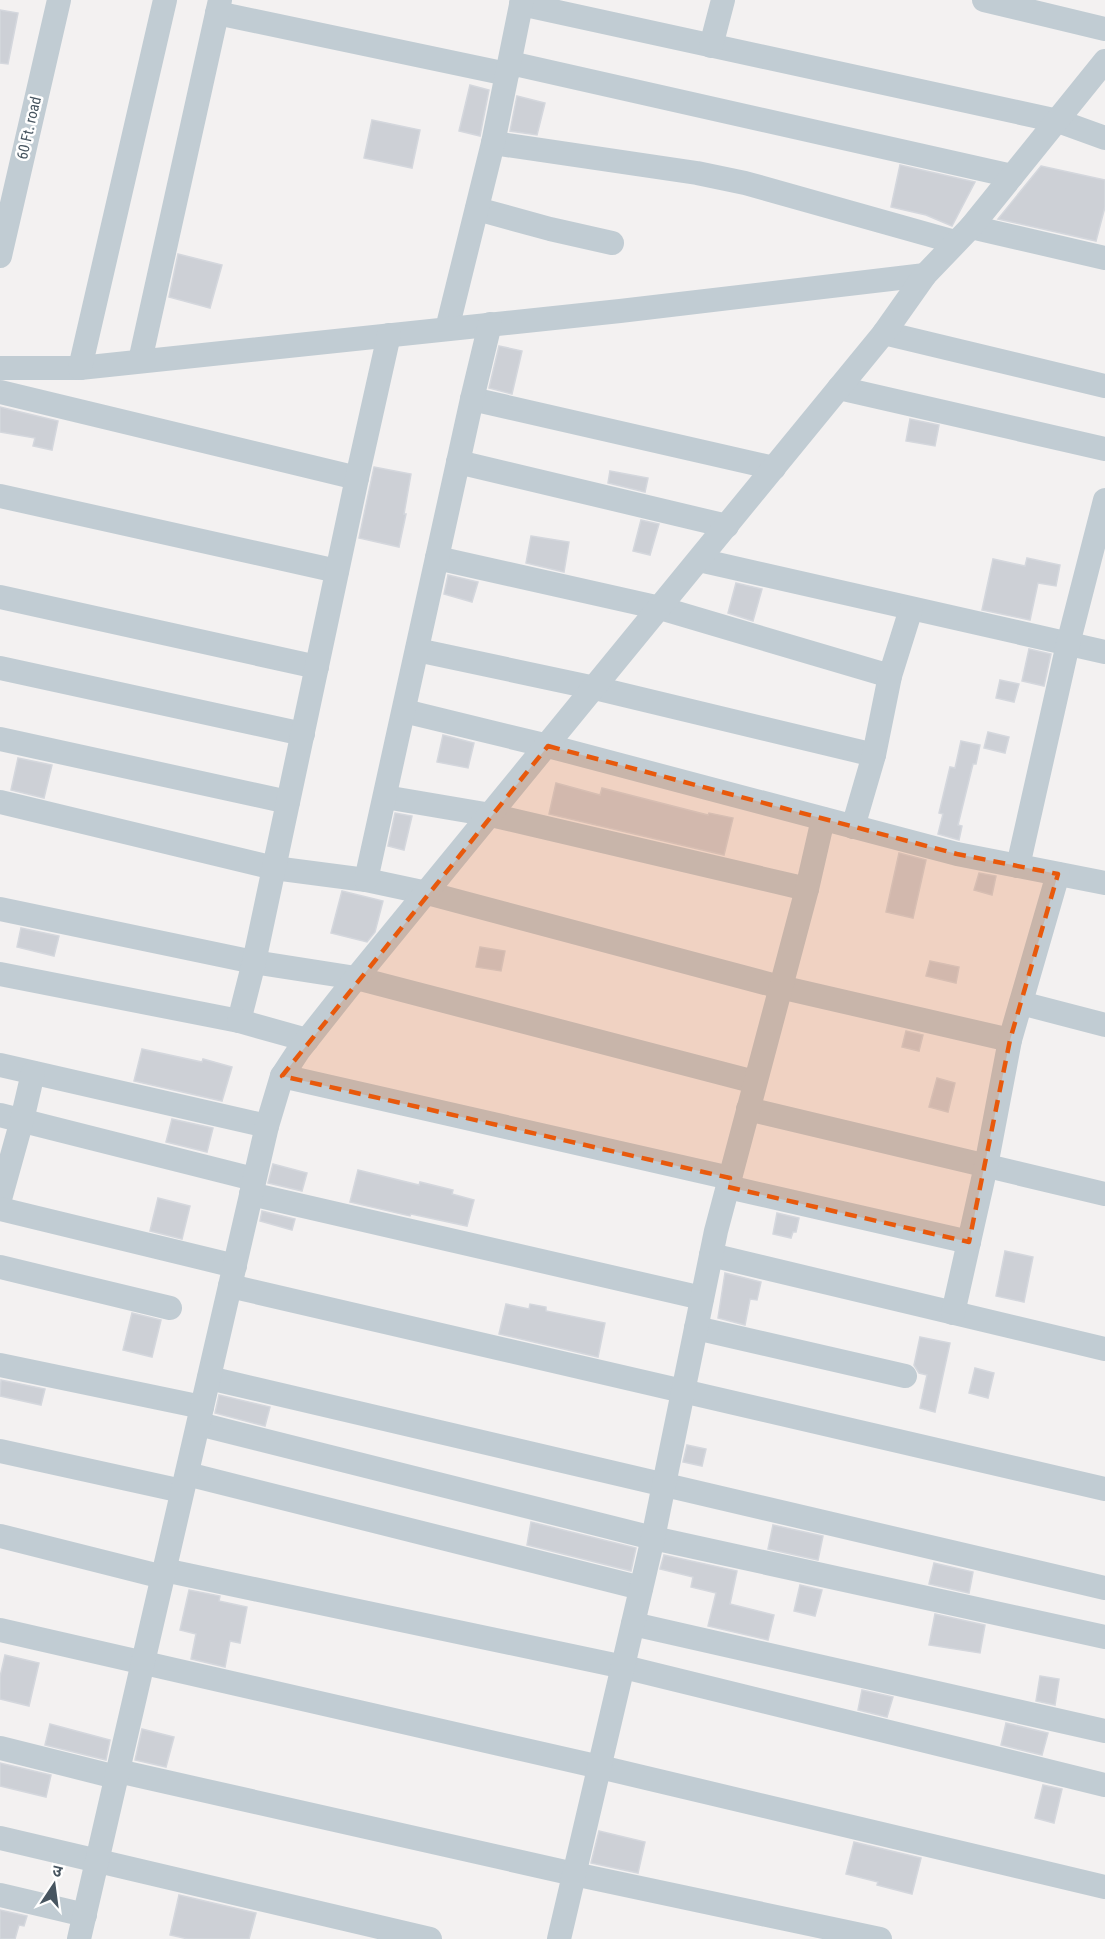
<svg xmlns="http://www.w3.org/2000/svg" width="1105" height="1939" font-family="'Roboto Condensed','Noto Sans Devanagari',sans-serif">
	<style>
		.building { fill: #cdd0d6; stroke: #d4d7dd; stroke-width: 1.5 }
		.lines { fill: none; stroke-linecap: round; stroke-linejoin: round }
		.minor { stroke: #c1ccd3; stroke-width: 24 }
		.marked { fill: #e8590c; fill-opacity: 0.2; stroke: #e8590c; stroke-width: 4.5; stroke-dasharray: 12 8; stroke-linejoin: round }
		.labels { text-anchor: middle; stroke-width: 5; stroke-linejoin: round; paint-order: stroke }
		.street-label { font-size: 15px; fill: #475560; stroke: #fff }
	</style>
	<rect width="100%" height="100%" fill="#f3f1f1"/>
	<!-- building -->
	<g class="building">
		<polygon points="0,10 18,13 8,64 0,63"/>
		<polygon points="470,85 489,90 480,136 459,131"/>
		<polygon points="517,96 545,103 537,135 510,131"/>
		<polygon points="372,120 420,130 412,168 364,158"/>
		<polygon points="900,165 975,182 952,226 926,215 891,207"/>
		<polygon points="1041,166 1105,180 1105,207 1096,241 998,219"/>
		<polygon points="178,254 222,265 210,308 169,297"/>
		<polygon points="499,346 522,351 512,394 489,388"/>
		<polygon points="0,407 58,421 52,450 33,446 35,438 0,432"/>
		<polygon points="910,419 939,425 935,446 906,441"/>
		<polygon points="374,467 411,474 404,514 406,514 399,547 359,538"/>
		<polygon points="610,471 648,478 645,492 608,483"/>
		<polygon points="641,520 659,524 650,555 633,551"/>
		<polygon points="531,536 569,542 564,572 526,563"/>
		<polygon points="1027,558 1060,565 1056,586 1038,583 1030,620 982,610 993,559 1025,566"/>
		<polygon points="448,575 478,582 472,602 444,594"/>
		<polygon points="736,583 762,589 753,621 728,613"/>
		<polygon points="1029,649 1051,654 1044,686 1022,681"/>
		<polygon points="1000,680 1019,684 1014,702 996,698"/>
		<polygon points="988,732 1009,737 1005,753 984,748"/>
		<polygon points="443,735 474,743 468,768 437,762"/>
		<polygon points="961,741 980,745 976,764 973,764 958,825 962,826 959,840 938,834 943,814 939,813 950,767 955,768"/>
		<polygon points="18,758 52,765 44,798 11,790"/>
		<polygon points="556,783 600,795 602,788 708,815 709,813 733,818 724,855 549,814"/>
		<polygon points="395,813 412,816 404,850 388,846"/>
		<polygon points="899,853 926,860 913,918 886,912"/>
		<polygon points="979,873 996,876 992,895 974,890"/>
		<polygon points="342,891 383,901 375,932 367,942 331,933"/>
		<polygon points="21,928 59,936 54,956 17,947"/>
		<polygon points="480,947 505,951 501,971 476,967"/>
		<polygon points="930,961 959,967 956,983 926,976"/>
		<polygon points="906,1031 923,1035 919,1051 902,1047"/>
		<polygon points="142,1049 202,1062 203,1059 232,1067 222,1101 134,1081"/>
		<polygon points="937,1078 955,1083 948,1112 929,1107"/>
		<polygon points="172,1119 213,1128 207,1152 166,1142"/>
		<polygon points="273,1164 307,1173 302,1191 268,1183"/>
		<polygon points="358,1170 419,1185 420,1182 453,1190 452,1194 474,1200 467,1226 411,1214 410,1216 350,1202"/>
		<polygon points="158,1198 190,1206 182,1239 150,1231"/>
		<polygon points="262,1211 295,1219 292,1230 260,1221"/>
		<polygon points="777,1213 799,1218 796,1232 793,1232 791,1238 773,1234"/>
		<polygon points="1005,1251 1033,1257 1024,1302 996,1296"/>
		<polygon points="725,1273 761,1282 757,1300 750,1299 745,1325 718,1318"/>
		<polygon points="506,1304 529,1309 530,1304 546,1307 546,1311 605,1323 598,1357 499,1334"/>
		<polygon points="132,1313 161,1320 152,1357 123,1350"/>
		<polygon points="920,1337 950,1343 935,1412 920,1408 927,1375 919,1373 914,1365"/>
		<polygon points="975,1368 994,1373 988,1398 969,1393"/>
		<polygon points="1,1380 45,1389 41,1405 0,1396"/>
		<polygon points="219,1395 270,1407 265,1426 215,1413"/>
		<polygon points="687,1445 706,1449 702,1466 683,1462"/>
		<polygon points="531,1522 636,1548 631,1571 527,1545"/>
		<polygon points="773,1525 823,1536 818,1560 768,1549"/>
		<polygon points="664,1555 737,1571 730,1604 774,1615 768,1640 708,1626 716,1593 691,1587 693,1577 660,1569"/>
		<polygon points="934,1563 973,1572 969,1593 929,1584"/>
		<polygon points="800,1585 822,1590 815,1616 794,1611"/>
		<polygon points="189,1590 220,1596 219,1601 247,1607 240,1643 230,1641 225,1667 191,1659 196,1634 180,1630"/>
		<polygon points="935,1614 985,1625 980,1653 929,1645"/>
		<polygon points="5,1655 39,1663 29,1706 0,1699 0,1677"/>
		<polygon points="1040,1676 1059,1679 1055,1705 1036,1701"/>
		<polygon points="862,1690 893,1697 887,1717 858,1710"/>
		<polygon points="1006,1723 1048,1733 1042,1755 1001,1745"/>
		<polygon points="50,1724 110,1740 106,1760 45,1745"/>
		<polygon points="142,1729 174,1737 166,1767 135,1760"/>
		<polygon points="0,1763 51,1775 46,1797 0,1786"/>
		<polygon points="1043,1785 1062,1789 1054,1823 1035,1818"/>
		<polygon points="599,1831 645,1842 638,1873 591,1863"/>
		<polygon points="854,1842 921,1858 912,1894 877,1885 878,1882 846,1874"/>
		<polygon points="179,1895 256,1913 249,1939 188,1939 170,1935"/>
		<polygon points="0,1910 27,1916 24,1926 19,1925 15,1939 0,1939"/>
	</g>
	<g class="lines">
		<!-- minor -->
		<g class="minor">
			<polyline points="984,0 1105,29"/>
			<polyline points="521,4 1058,121 1105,138"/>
			<polyline points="217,13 507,74"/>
			<polyline points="711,46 723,0"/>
			<polyline points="510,63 1012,176"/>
			<polyline points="493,143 697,173 745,183 955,242"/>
			<polyline points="477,209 550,229 612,243"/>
			<polyline points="971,227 1105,258"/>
			<polyline points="0,256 59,0"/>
			<polyline points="447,329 493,143 522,0"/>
			<polyline points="884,333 1105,386"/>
			<polyline points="140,361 220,0"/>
			<polyline points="0,368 80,368 620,311 925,275"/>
			<polyline points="80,368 165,0"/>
			<polyline points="839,388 1105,449"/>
			<polyline points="0,392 357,478"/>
			<polyline points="472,399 774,468"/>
			<polyline points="458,462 727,526"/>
			<polyline points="0,496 337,571"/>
			<polyline points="437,558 660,608 890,676"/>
			<polyline points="699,560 1105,652"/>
			<polyline points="0,597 317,667"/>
			<polyline points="417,650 595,688 874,755"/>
			<polyline points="0,668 303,734"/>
			<polyline points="404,711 548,746 957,854 1105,883"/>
			<polyline points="0,739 288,802"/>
			<polyline points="385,797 491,815 807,889"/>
			<polyline points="0,802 274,868 366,880 427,893 780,987 1010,1040"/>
			<polyline points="853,827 874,755 890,676 911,609"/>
			<polyline points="1018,866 1068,644 1105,500"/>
			<polyline points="366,880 472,399 490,324"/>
			<polyline points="0,909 254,962 356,978 755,1082"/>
			<polyline points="0,974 239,1021 254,962 357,478 389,335"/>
			<polyline points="1021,1003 1105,1025"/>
			<polyline points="239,1021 307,1040"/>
			<polyline points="0,1065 267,1126"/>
			<polyline points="282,1076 730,1178"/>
			<polyline points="748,1109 1105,1194"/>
			<polyline points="0,1115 254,1179"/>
			<polyline points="728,1187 969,1242"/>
			<polyline points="251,1194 702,1298"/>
			<polyline points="0,1199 22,1120 33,1073"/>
			<polyline points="0,1209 235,1266"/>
			<polyline points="711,1255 1105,1349"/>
			<polyline points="0,1267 170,1308"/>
			<polyline points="230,1286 1105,1489"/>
			<polyline points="953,1313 986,1166 1010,1040 1058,874"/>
			<polyline points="696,1328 905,1376"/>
			<polyline points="0,1365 202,1407"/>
			<polyline points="209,1378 1105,1588"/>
			<polyline points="199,1424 653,1538 1105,1637"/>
			<polyline points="0,1451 182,1491"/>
			<polyline points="187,1474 641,1588"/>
			<polyline points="0,1536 163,1577"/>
			<polyline points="164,1570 624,1667 1105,1785"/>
			<polyline points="633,1624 1105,1731"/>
			<polyline points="0,1630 600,1767 1105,1887"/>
			<polyline points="0,1748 116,1777"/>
			<polyline points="118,1771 574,1874 880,1939"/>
			<polyline points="0,1838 430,1939"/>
			<polyline points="0,1895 85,1915"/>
			<polyline points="79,1939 267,1126 282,1076 299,1050 356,978 884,333 925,275 971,227 1105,61"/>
			<polyline points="559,1939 653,1538 716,1231 807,889 823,819"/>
		</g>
	</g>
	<!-- marked area -->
	<path class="marked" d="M548,746l409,108 101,20 -48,166 -41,202 -241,-55 2,-9 -448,-102z"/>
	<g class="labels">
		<!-- street labels -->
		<g class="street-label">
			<text transform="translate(29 128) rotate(-77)" y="5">60 Ft. road</text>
		</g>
	</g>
	<!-- north arrow -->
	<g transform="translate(54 1885) rotate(13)" stroke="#ffffff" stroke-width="4.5" paint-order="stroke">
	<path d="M0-4.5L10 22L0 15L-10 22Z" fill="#475560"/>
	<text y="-9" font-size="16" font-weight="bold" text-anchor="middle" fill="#475560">उ</text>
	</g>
</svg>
